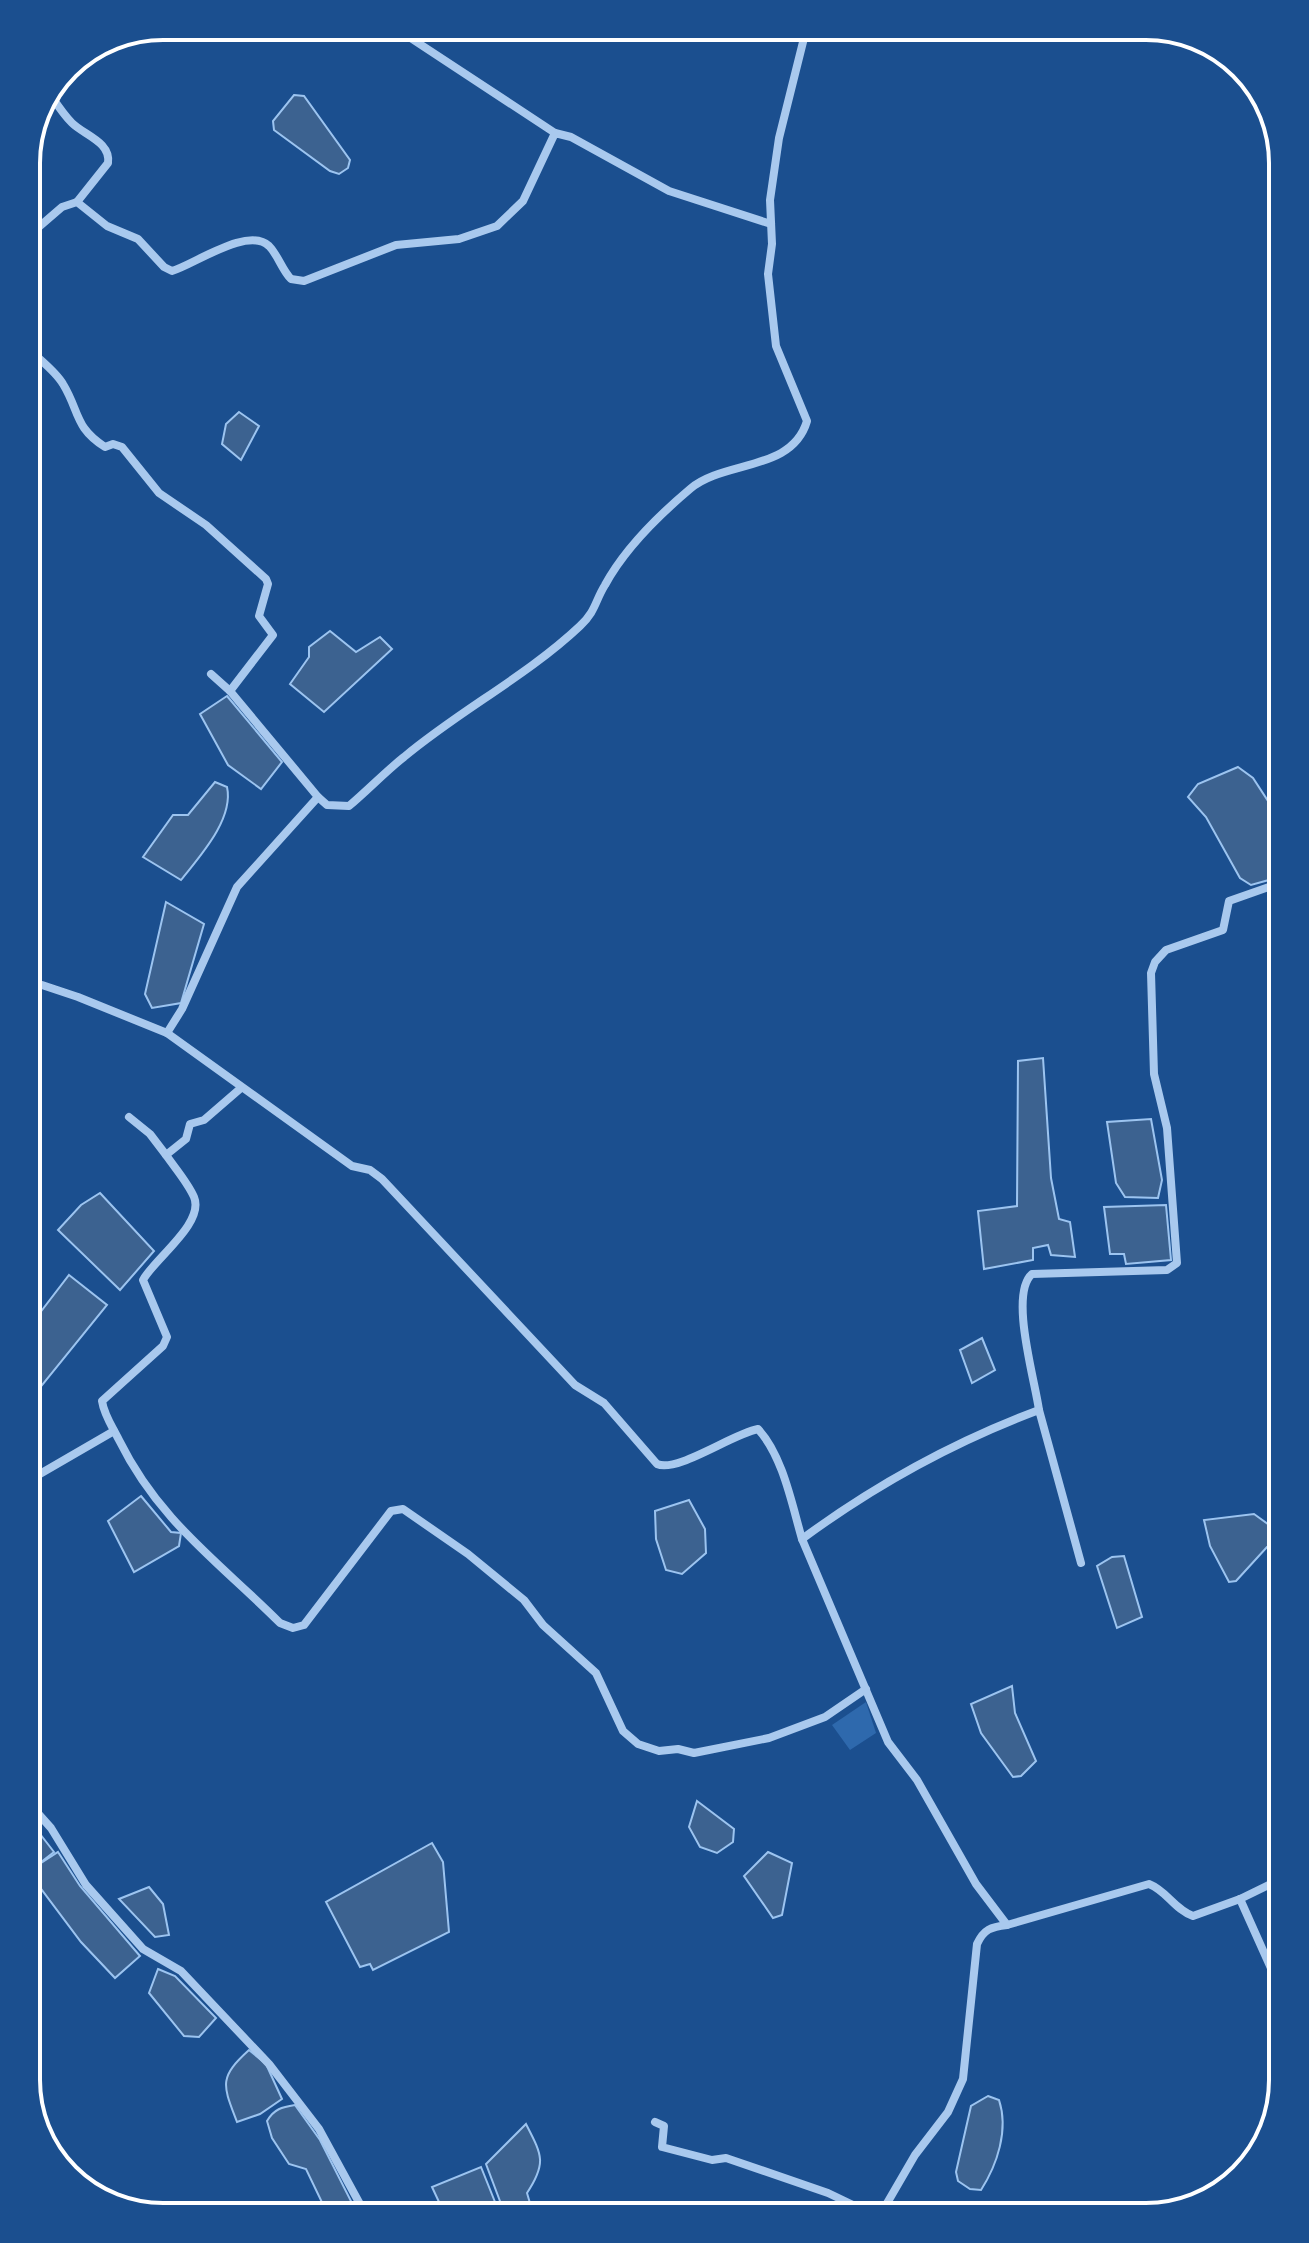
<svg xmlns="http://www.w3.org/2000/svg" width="1309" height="2243" font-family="'Fira Sans Condensed',sans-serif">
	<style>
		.green { fill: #2e69ad }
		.water { fill: #3c6290; stroke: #9cc4f0; stroke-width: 2 }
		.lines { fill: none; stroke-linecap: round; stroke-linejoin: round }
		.street { stroke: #a9c9ee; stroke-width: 8 }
		.rim { fill: none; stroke: #fff; stroke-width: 4 }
	</style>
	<rect width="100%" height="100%" fill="#1b4f8f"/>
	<!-- green -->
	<polygon class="green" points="866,1702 876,1733 850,1750 832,1725"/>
	<!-- water -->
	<g class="water">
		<polygon points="294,95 304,96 350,160 348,168 339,174 330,171 274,130 273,121"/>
		<polygon points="239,412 259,426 241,460 222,444 226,424"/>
		<polygon points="330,631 356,652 380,637 392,649 324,712 290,684 309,657 309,647"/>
		<polygon points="227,696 282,762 261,789 228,765 200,714"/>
		<polygon points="1238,767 1253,778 1283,824 1283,876 1251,885 1240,878 1206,817 1188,797 1198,784"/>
		<path d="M215,782l12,5c7,32 -27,69 -46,93l-38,-23 30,-42h15z"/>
		<polygon points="166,902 204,924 181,1003 152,1008 145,994"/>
		<polygon points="1043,1058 1051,1178 1059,1219 1070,1222 1075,1257 1051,1255 1048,1245 1033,1248 1033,1260 984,1269 978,1211 1017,1206 1018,1061"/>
		<polygon points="1151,1119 1162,1180 1158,1198 1125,1197 1116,1183 1107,1122"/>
		<polygon points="100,1193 154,1251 120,1290 58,1230 81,1205"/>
		<polygon points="1166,1205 1171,1260 1126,1264 1124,1254 1110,1254 1104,1207"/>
		<polygon points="69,1275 107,1305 26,1405 26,1331"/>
		<polygon points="982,1338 995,1370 972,1383 960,1350"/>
		<polygon points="141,1496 171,1532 181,1533 179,1546 134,1572 108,1521"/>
		<polygon points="689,1500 705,1529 706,1553 682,1574 666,1570 656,1539 655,1511"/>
		<polygon points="1254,1514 1283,1535 1283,1546 1267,1547 1236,1581 1229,1582 1210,1546 1204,1520"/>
		<polygon points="1124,1556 1142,1617 1117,1628 1097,1566 1112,1557"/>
		<polygon points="1012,1686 1015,1713 1036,1761 1021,1776 1013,1777 981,1733 971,1704"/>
		<polygon points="697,1801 734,1829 733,1842 717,1853 700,1847 689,1827"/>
		<polygon points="30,1821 54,1852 27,1873 26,1824"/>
		<polygon points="432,1843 443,1862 449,1932 373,1970 370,1964 360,1967 326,1902"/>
		<polygon points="58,1852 80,1886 140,1956 115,1978 81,1942 33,1878 38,1865"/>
		<polygon points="768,1852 792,1863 782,1915 773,1918 744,1876"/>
		<polygon points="149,1887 163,1904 169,1935 155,1937 119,1899"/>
		<polygon points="158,1969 175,1976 216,2018 199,2037 184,2036 149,1993"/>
		<path d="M249,2050l17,14 16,35 -22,15 -23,8c-14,-37 -19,-44 12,-72z"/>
		<path d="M988,2096l11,4c10,30 -2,65 -18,90l-11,-1 -12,-8 -2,-9 15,-66z"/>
		<path d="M295,2105l25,35 36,71 -13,6h-14l-23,-48 -17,-5 -17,-26 -5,-17c7,-12 15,-14 28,-16z"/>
		<path d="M526,2124c16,31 21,39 1,69l7,24h-28l-20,-53z"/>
		<polygon points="481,2167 501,2217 446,2217 432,2187"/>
	</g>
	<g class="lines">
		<!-- street -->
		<g class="street">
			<polyline points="403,33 555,133"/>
			<path d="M52,97c6,9 12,18 20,26 12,12 39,19 36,40l-31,39"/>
			<path d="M26,238l36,-31 15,-5 30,24 31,13 26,28 8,4c23,-7 76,-45 97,-25 9,9 13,24 22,33l13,2 92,-36 63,-6 38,-13 26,-25 32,-68 16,4 98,54 102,33"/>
			<polyline points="26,323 26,316"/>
			<path d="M26,346c11,12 29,24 37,38 17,28 11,43 42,63l8,-3 9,3 37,46 47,32 60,54 2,5 -9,32 14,19 -43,56"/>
			<path d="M318,797l9,8 22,1c19,-16 36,-34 55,-49 56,-47 123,-81 176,-131 16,-15 15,-25 25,-41 20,-37 53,-69 85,-96 34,-29 102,-17 117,-68l-31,-75 -8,-72 4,-30 -2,-44 9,-62 27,-108"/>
			<path d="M26,986l16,-1 36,12 89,36 185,133 18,4 12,9 193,206 29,18 53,61c20,9 75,-30 101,-35 25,27 34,76 44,110"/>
			<polyline points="167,1033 182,1009 237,887 318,797 230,691 211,674"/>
			<path d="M241,1088l-37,32 -14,4 -4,15 -20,16c9,13 22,28 28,42 11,26 -40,62 -51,83l24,57 -4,9 -61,55c2,14 11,27 17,39 40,81 99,121 161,183l13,5 11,-3 87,-114 12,-2 65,45 56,46 19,25 53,48 27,58 15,13 21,7 19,-2 16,4 75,-15 56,-21 41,-28"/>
			<polyline points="129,1117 150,1134 166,1155"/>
			<path d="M1039,1410c-4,-30 -30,-116 -7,-136l135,-4 10,-7 -10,-135 -13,-54 -3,-101 4,-11 11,-12 57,-20 6,-29 54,-19"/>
			<polyline points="26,1482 114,1431"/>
			<polyline points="26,1800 51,1828 86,1885 143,1949 181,1971 269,2064 319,2129 367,2217"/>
			<polyline points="1240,1899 1283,1995"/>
			<path d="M1007,1925l142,-41c18,7 25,25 44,32l47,-17 43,-21"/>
			<polyline points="655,2122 664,2126 662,2147 712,2160 726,2158 828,2193 878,2217"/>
			<path d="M879,2217l36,-62 33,-43 15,-33 14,-135c7,-15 14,-17 30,-19l-31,-41 -59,-104 -29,-38 -86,-203c72,-53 154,-98 237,-129l42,153"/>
		</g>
	</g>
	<!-- crop -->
	<path d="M0 0H1309V2243H0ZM163 40H1146A123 123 0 0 1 1269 163V2080A123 123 0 0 1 1146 2203H163A123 123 0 0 1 40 2080V163A123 123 0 0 1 163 40Z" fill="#1b4f8f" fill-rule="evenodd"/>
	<path class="rim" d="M163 40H1146A123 123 0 0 1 1269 163V2080A123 123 0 0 1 1146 2203H163A123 123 0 0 1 40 2080V163A123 123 0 0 1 163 40Z"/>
</svg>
